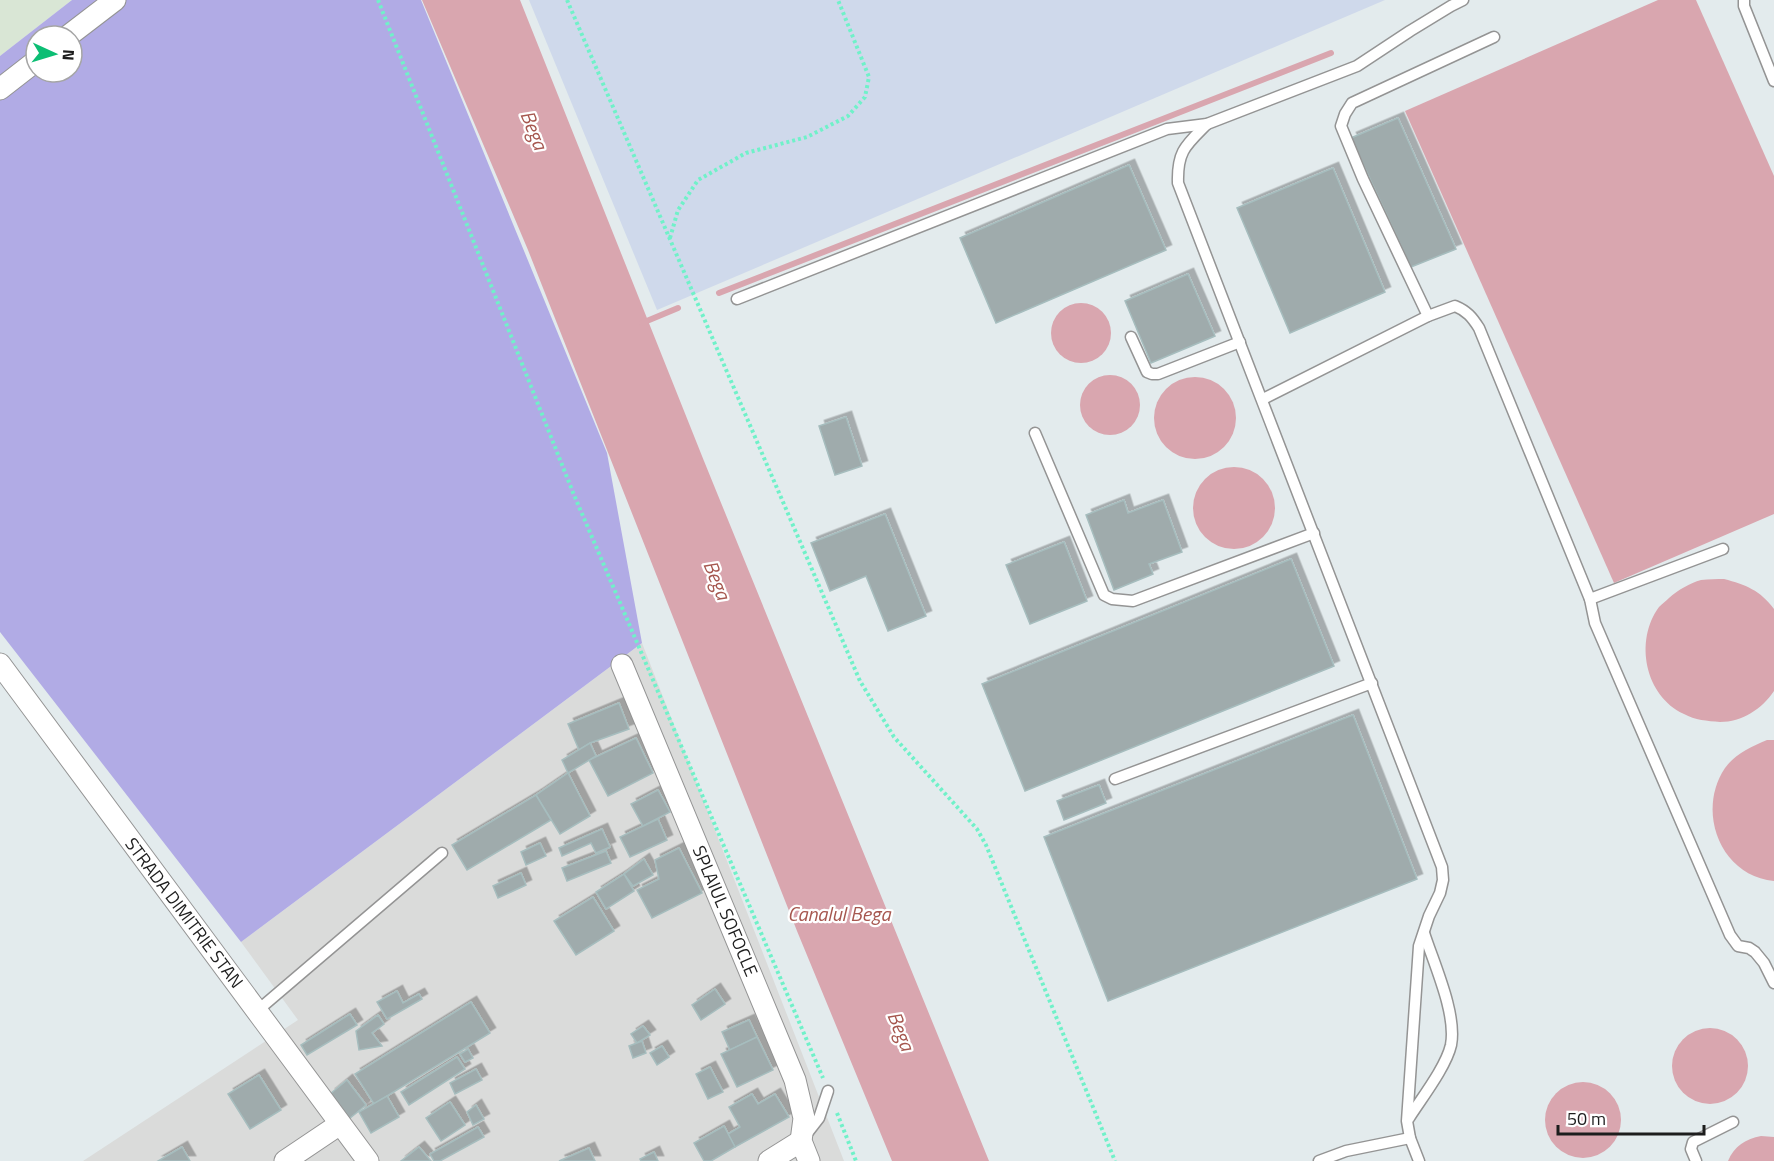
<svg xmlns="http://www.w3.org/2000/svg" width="1774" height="1161" font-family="'Titillium Web',sans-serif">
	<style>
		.residential { fill: #dadbda }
		.industrial { fill: #d9e6d5 }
		.farmland { fill: #cfd9eb }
		.grass { fill: #b1abe5; fill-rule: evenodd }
		.water { fill: #d9a6af }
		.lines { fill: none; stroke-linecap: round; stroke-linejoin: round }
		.stream { stroke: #d9a6af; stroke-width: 6 }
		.building { fill: #9fabac; stroke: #a6bdbe; stroke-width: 1.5; filter: url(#shadow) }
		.lane-casing { stroke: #949494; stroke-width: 13 }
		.street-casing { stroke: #949494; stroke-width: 23 }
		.path { stroke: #70f1c9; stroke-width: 4; stroke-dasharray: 3 3; stroke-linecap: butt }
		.lane { stroke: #fff; stroke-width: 10 }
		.street { stroke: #fff; stroke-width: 21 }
		.labels { text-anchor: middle; stroke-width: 4.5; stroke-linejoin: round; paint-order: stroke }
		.street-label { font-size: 18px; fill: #1d1d1d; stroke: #fff }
		.water-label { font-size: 20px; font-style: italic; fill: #a6574f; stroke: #fff }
	</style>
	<defs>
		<filter id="shadow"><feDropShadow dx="5.5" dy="-5.5" stdDeviation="0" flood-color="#0004"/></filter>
	</defs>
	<rect width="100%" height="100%" fill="#e3ebed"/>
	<!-- residential -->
	<polygon class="residential" points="642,643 844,1161 83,1161 298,1020 241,942"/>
	<!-- industrial -->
	<polygon class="industrial" points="0,0 72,0 0,56"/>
	<!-- farmland -->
	<polygon class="farmland" points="529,0 1385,0 657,310"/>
	<!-- grass -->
	<path class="grass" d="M72,0h349l186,453 35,190 -401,299 -241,-310v-576zM36,36h36v36h-36z"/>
	<!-- water -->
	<g class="water">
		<polygon points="422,0 520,0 704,461 989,1161 892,1161 797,931 528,250"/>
		<polygon points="1658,0 1696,0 1774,176 1774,514 1614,583 1405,111"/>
		<circle cx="1081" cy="333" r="30"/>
		<circle cx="1110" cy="405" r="30"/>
		<circle cx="1195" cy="418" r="41"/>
		<circle cx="1234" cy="508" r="41"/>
		<path d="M1724,579c22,6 36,11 50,30v82c-12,18 -32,31 -54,31 -13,-1 -25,-2 -36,-8 -39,-18 -50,-73 -25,-107 3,-3 7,-6 10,-9 9,-8 21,-15 32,-18 8,-1 16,-1 23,-1z"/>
		<path d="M1767,740h7v141c-54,-5 -78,-70 -49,-113 10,-14 26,-21 42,-28z"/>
		<circle cx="1710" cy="1066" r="38"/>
		<circle cx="1583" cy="1120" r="38"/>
		<path d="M1761,1136l13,1v24h-46c6,-15 18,-22 33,-25z"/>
	</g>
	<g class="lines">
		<!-- stream -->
		<g class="stream">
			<polyline points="719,293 1331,53"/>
			<polyline points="642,323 678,308"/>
		</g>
	</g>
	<!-- building -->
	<g class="building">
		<polygon points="1398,118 1456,249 1411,267 1351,138"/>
		<polygon points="1129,165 1166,250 996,323 960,238"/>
		<polygon points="1333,168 1385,292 1290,333 1237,208"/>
		<polygon points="1188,274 1215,336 1151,363 1125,301"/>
		<polygon points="846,417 862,466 835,475 819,426"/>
		<polygon points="1124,500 1128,513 1163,500 1182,552 1149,564 1153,574 1114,590 1086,515"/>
		<polygon points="885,514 926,616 888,631 866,576 830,591 811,543"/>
		<polygon points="1064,542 1087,601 1030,624 1006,565"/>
		<polygon points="1291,559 1334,666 1025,791 982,684"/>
		<polygon points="619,703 629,729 590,743 579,750 568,724"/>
		<polygon points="1353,715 1417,879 1108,1001 1044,837"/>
		<polygon points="636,738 653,773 608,796 589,760"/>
		<polygon points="590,743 596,756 568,773 562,760"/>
		<polygon points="568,773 590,816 560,834 536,795"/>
		<polygon points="1099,785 1106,803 1064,820 1057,801"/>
		<polygon points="658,790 670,812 643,826 631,804"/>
		<polygon points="536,795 551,820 467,870 452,845"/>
		<polygon points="658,819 667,840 630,857 620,837"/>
		<polygon points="602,829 610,847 596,853 591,843 562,856 559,848"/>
		<polygon points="540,843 546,856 526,865 521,852"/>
		<polygon points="679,848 702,893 652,918 637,890 659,879 655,860"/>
		<polygon points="606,851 611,863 567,881 562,868"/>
		<polygon points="644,859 653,875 633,886 624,874"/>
		<polygon points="521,873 526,885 498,898 493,886"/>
		<polygon points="624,874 634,891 606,909 596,892"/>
		<polygon points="593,897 614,931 576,955 554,921"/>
		<polygon points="715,989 725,1004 701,1020 692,1005"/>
		<polygon points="397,991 403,1003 419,994 422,999 387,1019 377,1002"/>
		<polygon points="471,1002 490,1033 374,1104 355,1074"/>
		<polygon points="350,1014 357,1025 307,1055 301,1045"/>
		<polygon points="378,1015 384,1024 372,1033 382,1046 359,1050 356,1031"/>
		<polygon points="749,1020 757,1037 730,1050 722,1032"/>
		<polygon points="643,1026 650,1035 637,1043 631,1034"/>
		<polygon points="757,1037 773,1070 737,1087 721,1054"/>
		<polygon points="642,1041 646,1053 633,1058 629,1046"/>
		<polygon points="662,1046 669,1057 657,1065 650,1053"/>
		<polygon points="468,1049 473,1058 465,1062 460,1054"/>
		<polygon points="457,1057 465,1069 409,1105 401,1092"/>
		<polygon points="710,1067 723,1092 708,1099 696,1074"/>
		<polygon points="476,1069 482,1080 455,1094 450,1083"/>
		<polygon points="259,1075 281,1110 250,1129 228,1094"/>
		<polygon points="347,1080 366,1105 349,1119 330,1094"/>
		<polygon points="752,1094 758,1104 775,1094 789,1117 735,1147 728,1134 740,1127 729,1107"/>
		<polygon points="387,1096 399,1117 371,1133 359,1112"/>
		<polygon points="450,1102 465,1125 441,1141 426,1118"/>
		<polygon points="476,1105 484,1119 473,1125 467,1112"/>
		<polygon points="724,1126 735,1147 711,1161 704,1161 694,1143"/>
		<polygon points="478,1127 484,1137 440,1161 434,1161 430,1154"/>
		<polygon points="182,1147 190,1161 158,1161"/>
		<polygon points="419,1147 431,1161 401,1161"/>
		<polygon points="589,1148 595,1161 559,1161"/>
		<polygon points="654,1152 658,1161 641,1161 640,1159"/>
	</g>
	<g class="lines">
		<defs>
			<g id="lane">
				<polyline points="1744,0 1744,6 1774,81"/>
				<path d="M1207,124c-21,21 -30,27 -29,59l264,684 1,13 -3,13 -11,23 -10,30 -12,175 3,17 9,23"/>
				<polyline points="737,299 1167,129 1207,124 1357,66 1410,31 1451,6 1463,0"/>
				<polyline points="1428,316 1363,179 1341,126 1345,114 1352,103 1494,37"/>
				<polyline points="1131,337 1147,372 1152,374 1158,374 1240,342"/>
				<path d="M1263,399l165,-83 27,-10c12,5 17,11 24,22l111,271 5,24 135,312 8,11 11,2 6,4 9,11 10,20"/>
				<polyline points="1035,433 1104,595 1112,599 1133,601 1314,533"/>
				<polyline points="1590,599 1723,549"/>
				<polyline points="1115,779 1372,683"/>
				<polyline points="257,1011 442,853"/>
				<path d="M1409,1118c12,-19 37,-51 42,-73 6,-31 -17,-81 -27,-112"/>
				<polyline points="805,1136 819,1118 828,1091"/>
				<polyline points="1319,1161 1346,1151 1410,1138"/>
				<polyline points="1696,1161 1691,1149 1693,1142 1733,1122"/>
			</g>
			<g id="street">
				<polyline points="68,36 115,0"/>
				<polyline points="0,89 36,61"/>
				<polyline points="0,664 368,1161"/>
				<polyline points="622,665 795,1080 804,1118 801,1141 809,1161"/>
				<polyline points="285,1161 340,1124"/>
				<polyline points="769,1161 801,1141"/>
			</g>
		</defs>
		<!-- lane casing -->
		<use href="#lane" class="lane-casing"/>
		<!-- street casing -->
		<use href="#street" class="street-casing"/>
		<!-- path -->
		<g class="path">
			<polyline points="378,0 574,495 823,1078"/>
			<polyline points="567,0 860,681 894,737 977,829 986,845 1115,1161"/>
			<polyline points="670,238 678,210 698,180 746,153 807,137 848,116 865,97 869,77 838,0"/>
			<polyline points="837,1113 856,1161"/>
		</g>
		<!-- lane -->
		<use href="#lane" class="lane"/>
		<!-- street -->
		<use href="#street" class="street"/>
	</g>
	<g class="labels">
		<!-- street labels -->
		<g class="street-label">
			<text transform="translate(725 911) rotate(67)" y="6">SPLAIUL SOFOCLE</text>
			<text transform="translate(184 913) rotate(53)" y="6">STRADA DIMITRIE STAN</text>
		</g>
		<!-- water labels -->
		<g class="water-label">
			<text transform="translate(534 130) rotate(68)" y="7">Bega</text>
			<text transform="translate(717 580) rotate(68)" y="7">Bega</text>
			<text x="839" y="921">Canalul Bega</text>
			<text transform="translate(901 1031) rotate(68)" y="7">Bega</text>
		</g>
	</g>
	<!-- north arrow -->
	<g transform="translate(54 54) rotate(94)"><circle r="28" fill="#ffffff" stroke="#a5a5a5" stroke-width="1.5"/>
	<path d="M0-4.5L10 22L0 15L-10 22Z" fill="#0cbe74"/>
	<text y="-9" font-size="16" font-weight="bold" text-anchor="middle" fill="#1d1d1d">N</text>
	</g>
	<!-- scale -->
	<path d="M1558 1125v9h146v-9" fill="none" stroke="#1d1d1d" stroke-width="3"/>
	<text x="1567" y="1125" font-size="18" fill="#1d1d1d" stroke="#ffffff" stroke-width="4.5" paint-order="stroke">50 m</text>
</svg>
